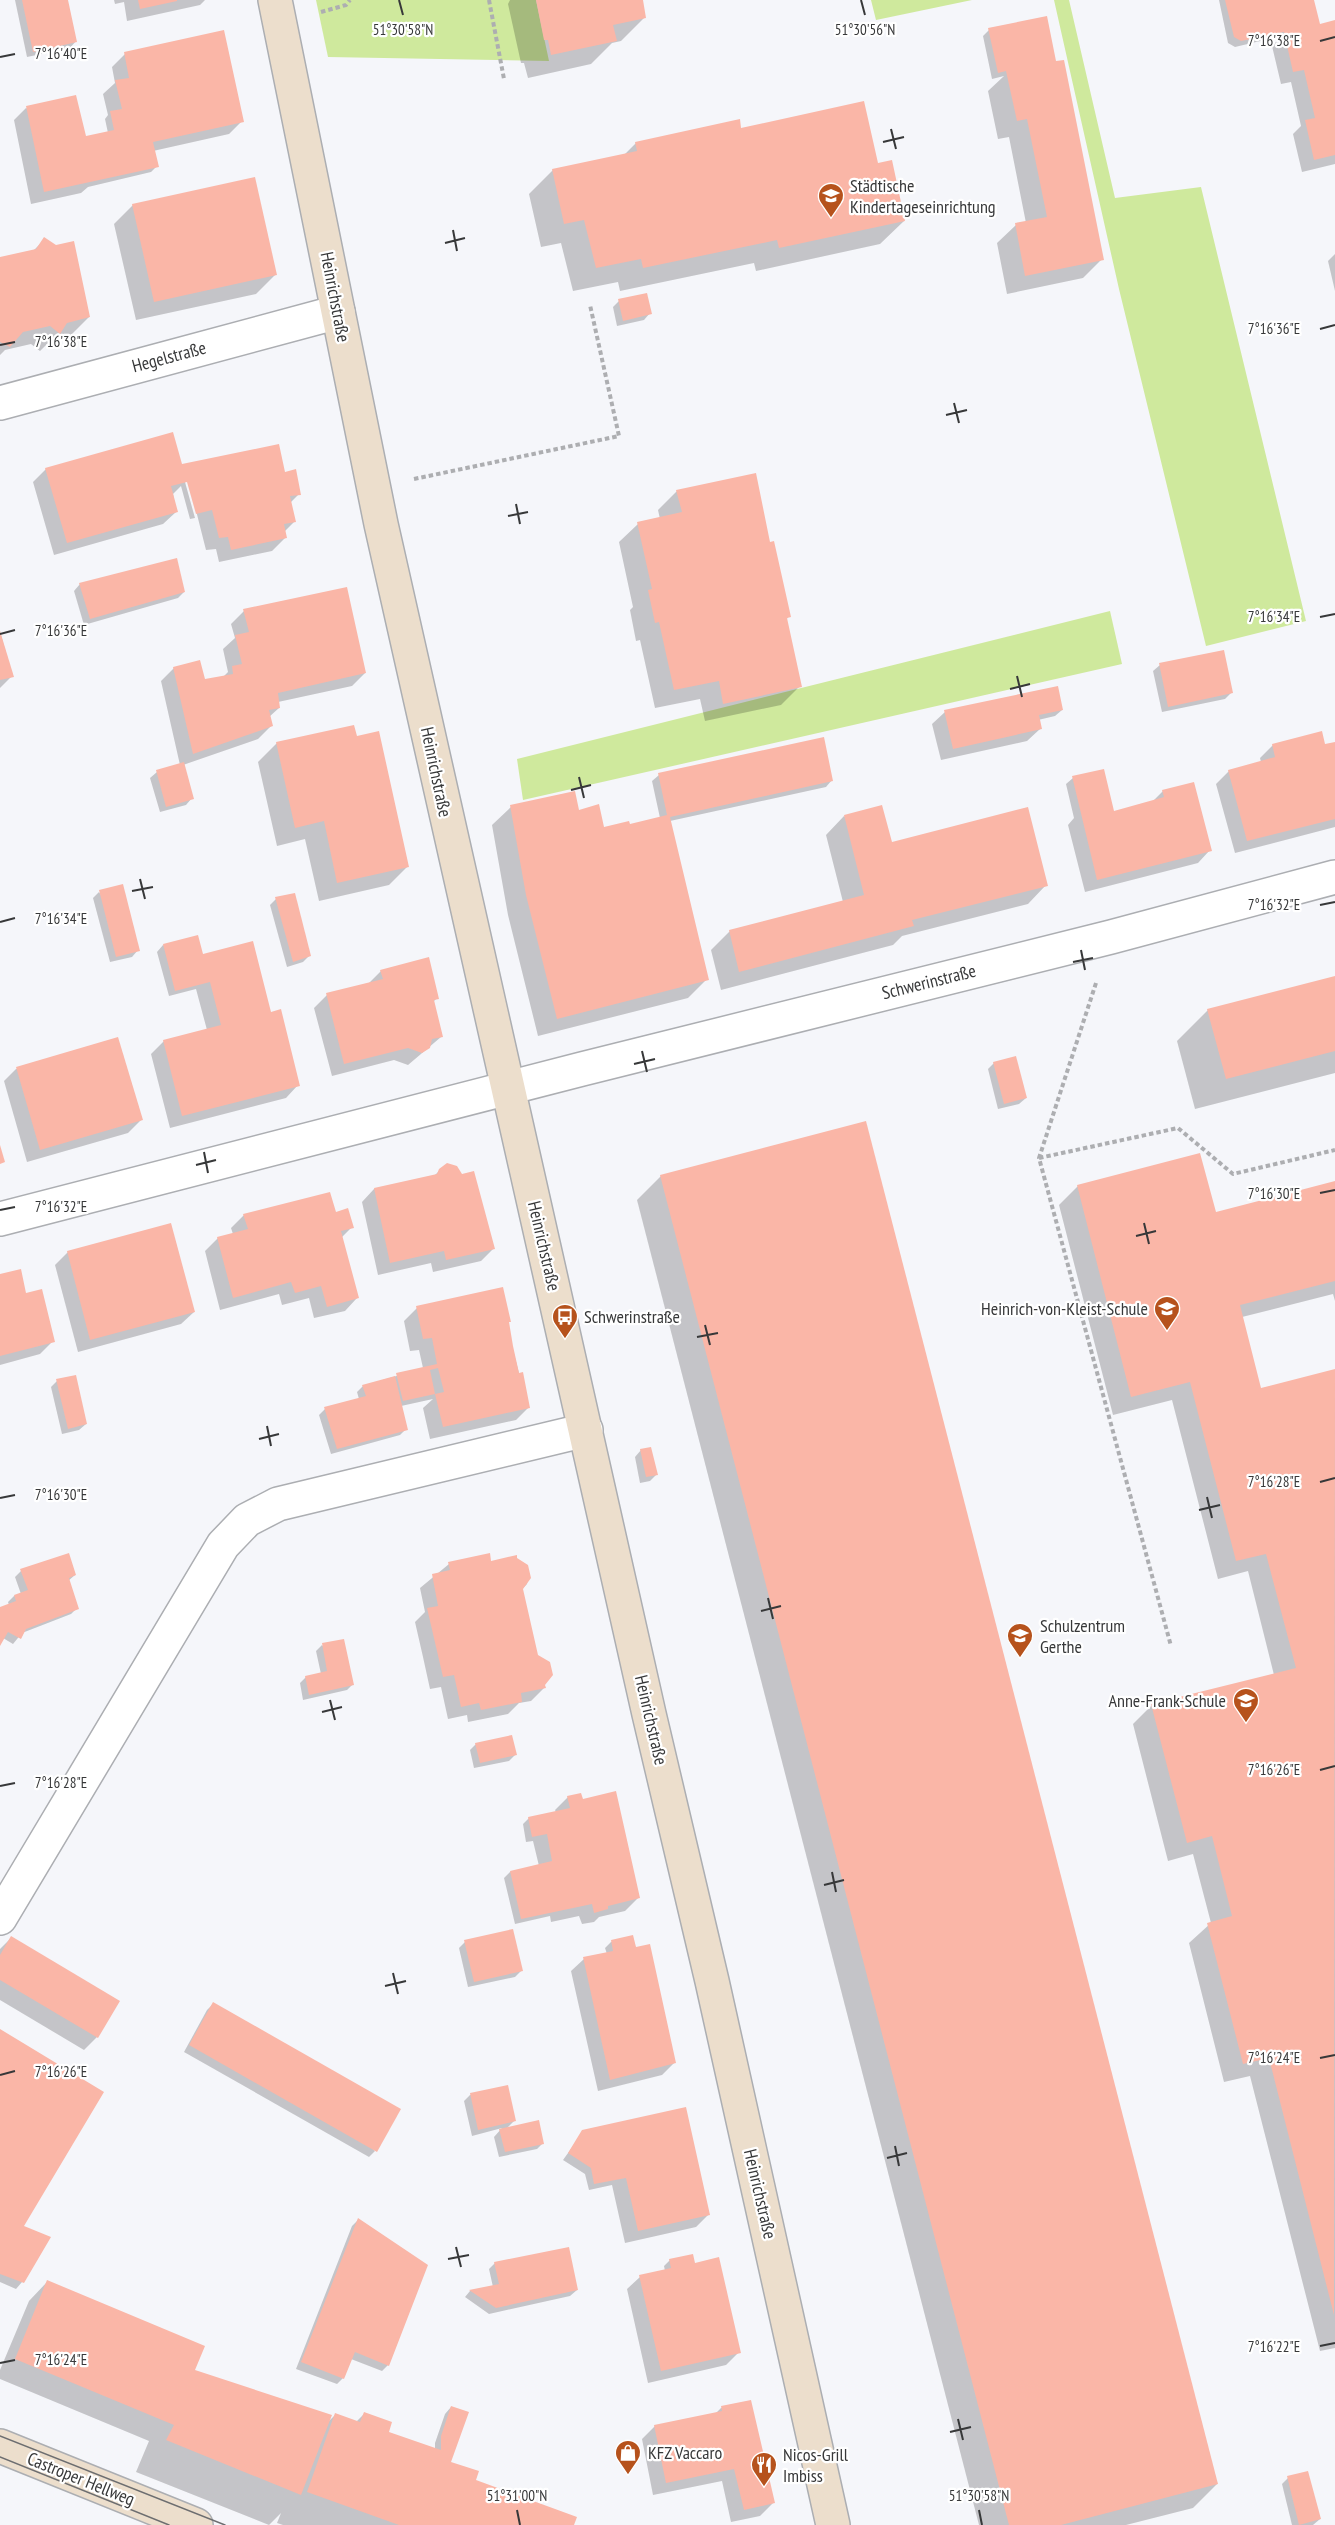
<svg xmlns="http://www.w3.org/2000/svg" width="1335" height="2525" font-family="'PT Sans Narrow',sans-serif">
	<style>
		.green { fill: #cfe99d }
		.shadow { fill: #0003 }
		.building { fill: #fab6a7 }
		.lines { fill: none; stroke-linecap: round; stroke-linejoin: round }
		.street-casing { stroke: #acaeb2; stroke-width: 36 }
		.secondary-casing { stroke: #acaeb2; stroke-width: 36 }
		.path { stroke: #adaeb1; stroke-width: 4; stroke-dasharray: 4.5 3; stroke-linecap: butt }
		.street { stroke: #fff; stroke-width: 33 }
		.secondary { stroke: #ecdecc; stroke-width: 33 }
		.tram { stroke: #6d6e70; stroke-width: 1.5 }
		.ticks { fill: none; stroke: #373839; stroke-width: 2 }
		.labels { text-anchor: middle; stroke-width: 4.5; stroke-linejoin: round; paint-order: stroke }
		.poi-label { font-size: 18px; fill: #373839; stroke: #fff; text-anchor: start }
		.street-label { font-size: 18px; fill: #373839; stroke: #fff }
		.ticks-label { font-size: 15px; text-anchor: middle; fill: #373839; stroke: #fff; stroke-width: 4.5; stroke-linejoin: round; paint-order: stroke }
	</style>
	<rect width="100%" height="100%" fill="#f5f6fa"/>
	<!-- green -->
	<g class="green">
		<polygon points="316,0 536,0 549,61 328,57"/>
		<polygon points="871,0 972,0 876,20"/>
		<polygon points="1054,0 1069,0 1115,198 1201,187 1306,621 1206,646 1119,289"/>
		<polygon points="1110,611 1122,664 523,800 517,759"/>
	</g>
	<!-- shadow -->
	<g class="shadow">
		<polygon points="15,0 67,0 76,41 70,48 27,57"/>
		<polygon points="114,0 205,0 200,5 127,21 124,2 115,4"/>
		<polygon points="510,0 641,0 645,17 621,41 612,43 591,64 528,78 524,63 521,63 508,4"/>
		<polygon points="1219,0 1313,0 1318,26 1335,22 1335,164 1302,172 1293,134 1301,126 1291,82 1281,84 1272,46 1282,36 1235,47 1228,43"/>
		<polygon points="989,30 1102,259 1083,278 1007,294 997,243 1016,225 1026,223 1009,137 998,139 988,91 1004,76 992,79 983,36"/>
		<polygon points="125,54 242,121 229,134 153,151 157,166 151,172 88,187 81,193 31,204 14,120 26,108 85,139 108,133 105,119 108,115 103,94 115,83 112,67"/>
		<polygon points="740,130 877,165 904,221 880,244 756,271 754,263 620,291 618,282 573,291 561,243 541,247 529,194 553,170 624,155 636,143"/>
		<polygon points="133,205 275,275 256,294 136,320 114,224"/>
		<polygon points="45,239 89,317 70,336 51,340 40,351 31,344 5,350 0,355 0,259 32,252"/>
		<polygon points="1335,254 1335,291 1328,261"/>
		<polygon points="619,301 650,313 644,320 617,326 613,307"/>
		<polygon points="182,467 284,474 299,494 290,503 294,522 284,532 285,538 272,551 219,562 216,549 206,550 188,479 185,482 195,518 190,519 181,486 173,494 176,512 163,524 54,555 33,482 46,469"/>
		<polygon points="677,491 789,616 786,620 800,686 781,705 705,721 700,699 655,708 640,640 636,641 630,610 633,607 619,542 638,524 660,519 658,510"/>
		<polygon points="80,584 184,592 178,598 84,625 74,591"/>
		<polygon points="244,611 365,673 352,686 278,702 279,708 269,717 271,726 258,739 183,765 192,798 186,805 160,812 150,778 157,772 180,765 161,681 174,668 203,681 223,677 228,672 223,649 235,638 231,624"/>
		<polygon points="0,631 12,676 0,688"/>
		<polygon points="1160,665 1231,693 1225,699 1162,712 1153,671"/>
		<polygon points="1062,710 1055,716 1038,720 1040,729 1027,741 941,760 932,724 945,712"/>
		<polygon points="277,743 408,866 389,885 319,901 305,839 277,846 258,762"/>
		<polygon points="1335,743 1335,827 1235,853 1216,784 1229,771 1261,762 1260,758 1273,745 1324,746"/>
		<polygon points="659,775 832,780 826,787 670,821 707,979 688,998 538,1036 508,915 492,825 511,807 578,811 603,828 629,827 660,818 652,781"/>
		<polygon points="1073,778 1113,812 1152,802 1163,791 1210,850 1198,863 1085,892 1068,825 1074,818 1066,784"/>
		<polygon points="844,816 891,844 1046,885 1028,904 902,936 893,945 721,990 711,950 730,931 843,902 826,835"/>
		<polygon points="99,892 138,950 132,957 110,962 93,898"/>
		<polygon points="276,899 309,956 303,962 287,967 270,905"/>
		<polygon points="163,945 202,957 270,1014 298,1085 286,1098 170,1128 151,1054 164,1041 207,1030 196,989 169,996 157,952"/>
		<polygon points="381,971 437,998 433,1002 441,1037 408,1065 394,1060 332,1076 314,1008 327,995 368,984"/>
		<polygon points="1335,977 1335,1073 1195,1109 1177,1041 1208,1010"/>
		<polygon points="117,1039 141,1120 128,1133 27,1162 4,1081 16,1069"/>
		<polygon points="994,1063 1026,1098 1019,1104 998,1109 988,1069"/>
		<polygon points="440,1170 493,1249 481,1261 433,1272 431,1263 378,1275 362,1202 374,1189 434,1176"/>
		<polygon points="661,1176 1217,2484 1193,2508 1126,2525 979,2525 637,1200"/>
		<polygon points="1335,1183 1335,1301 1333,1294 1242,1317 1260,1390 1335,1371 1335,2348 1320,2351 1250,2076 1224,2082 1189,1943 1211,1923 1193,1854 1168,1861 1133,1724 1152,1705 1274,1675 1248,1571 1218,1579 1172,1400 1113,1415 1059,1205 1078,1186 1215,1214"/>
		<polygon points="335,1214 352,1227 341,1238 357,1298 345,1311 314,1318 309,1298 282,1305 279,1294 220,1310 205,1251 218,1238 233,1234 231,1228 244,1215"/>
		<polygon points="68,1252 194,1312 181,1324 78,1352 55,1265"/>
		<polygon points="0,1276 25,1295 53,1341 40,1354 0,1365"/>
		<polygon points="417,1308 512,1346 528,1408 516,1420 430,1439 423,1408 433,1399 401,1406 406,1429 400,1435 331,1454 319,1415 325,1409 359,1399 357,1392 363,1386 423,1368 419,1350 410,1351 404,1321"/>
		<polygon points="57,1381 86,1424 79,1430 62,1434 51,1387"/>
		<polygon points="641,1450 656,1475 650,1481 640,1483 635,1457"/>
		<polygon points="490,1562 529,1572 527,1584 522,1589 544,1688 531,1701 519,1703 508,1714 468,1722 467,1715 448,1719 441,1687 430,1689 423,1657 415,1622 425,1612 420,1588 449,1564"/>
		<polygon points="21,1571 75,1575 68,1581 77,1608 71,1614 22,1633 13,1644 3,1638 0,1643 0,1608 9,1605 8,1602 14,1596 21,1594 15,1577"/>
		<polygon points="322,1645 353,1684 347,1690 303,1700 300,1683 306,1677 321,1674 316,1651"/>
		<polygon points="476,1744 515,1755 509,1761 474,1768 470,1750"/>
		<polygon points="568,1797 638,1898 625,1911 599,1917 594,1922 582,1924 579,1916 551,1922 550,1916 515,1924 504,1878 510,1872 539,1866 533,1841 526,1842 523,1824 529,1818 556,1812 555,1810"/>
		<polygon points="632,1937 675,2062 662,2075 598,2091 571,1971 584,1959 607,1954 605,1948 611,1942"/>
		<polygon points="11,1938 97,2037 84,2050 0,2000 0,1949"/>
		<polygon points="465,1942 521,1971 515,1977 468,1987 459,1948"/>
		<polygon points="213,2004 375,2151 369,2157 184,2052 207,2010"/>
		<polygon points="0,2031 22,2227 49,2238 22,2282 16,2289 0,2282"/>
		<polygon points="506,2087 514,2121 506,2129 543,2143 537,2149 499,2157 494,2137 502,2128 472,2136 464,2101 470,2095"/>
		<polygon points="583,2132 709,2214 696,2227 625,2243 612,2185 589,2190 585,2174 563,2160"/>
		<polygon points="358,2220 388,2365 382,2371 351,2359 343,2378 337,2384 296,2369 352,2226"/>
		<polygon points="670,2260 694,2264 739,2352 726,2365 648,2383 627,2289 640,2277 665,2271 664,2266"/>
		<polygon points="495,2263 577,2290 570,2296 489,2314 465,2297 470,2291 493,2287 489,2269"/>
		<polygon points="47,2282 193,2371 327,2423 336,2414 356,2422 364,2414 387,2432 435,2449 435,2443 445,2414 451,2407 450,2463 474,2481 573,2525 283,2525 277,2523 281,2513 269,2525 136,2472 149,2441 0,2379 0,2370 29,2301"/>
		<polygon points="750,2401 773,2503 760,2516 731,2522 722,2481 653,2495 642,2439 655,2426 715,2414 721,2408"/>
		<polygon points="1288,2478 1320,2519 1313,2525 1292,2525 1282,2484"/>
	</g>
	<!-- building -->
	<g class="building">
		<polygon points="22,0 68,0 77,42 33,52"/>
		<polygon points="138,0 177,0 177,1 140,9"/>
		<polygon points="536,0 643,0 646,18 613,25 617,41 551,55 548,40 544,40"/>
		<polygon points="1225,0 1314,0 1320,24 1335,20 1335,155 1314,160 1305,120 1315,118 1304,70 1293,72 1284,32 1241,41 1234,37"/>
		<polygon points="1047,16 1056,61 1064,60 1104,260 1025,276 1015,223 1047,217 1027,119 1017,121 1006,71 998,73 988,28"/>
		<polygon points="224,30 244,122 153,142 159,167 44,192 26,106 76,95 86,136 114,130 110,111 122,109 115,80 129,78 124,52"/>
		<polygon points="864,101 878,163 892,160 905,221 779,248 777,240 643,268 641,259 596,268 584,220 564,224 552,169 637,151 635,142 740,119 741,128"/>
		<polygon points="255,177 277,275 154,302 132,204"/>
		<polygon points="44,237 56,245 74,241 90,317 67,323 60,334 50,326 23,332 10,347 0,342 0,257 36,249"/>
		<polygon points="647,293 652,314 623,321 618,299"/>
		<polygon points="173,432 182,464 279,444 285,472 296,469 301,495 290,496 296,522 284,524 287,538 231,550 228,537 219,538 212,510 196,514 187,482 171,486 178,512 67,543 45,468"/>
		<polygon points="756,473 770,542 774,541 791,617 787,618 802,687 723,704 719,681 674,690 659,622 655,623 648,590 652,589 637,522 682,512 676,490"/>
		<polygon points="177,558 185,592 90,619 79,583"/>
		<polygon points="347,587 366,673 278,693 280,708 269,710 273,726 193,754 173,667 200,660 205,679 233,674 232,666 242,664 235,635 249,632 243,609"/>
		<polygon points="0,631 14,677 0,680"/>
		<polygon points="1224,650 1233,693 1168,707 1159,663"/>
		<polygon points="1058,686 1063,710 1039,715 1042,729 953,749 944,710"/>
		<polygon points="354,725 357,736 379,731 409,867 337,883 324,821 295,828 276,742"/>
		<polygon points="1322,731 1325,744 1335,742 1335,819 1247,841 1228,770 1275,757 1272,744"/>
		<polygon points="824,737 833,781 670,817 709,980 557,1019 526,895 510,805 575,791 579,810 599,804 604,827 629,821 630,824 667,815 658,773"/>
		<polygon points="184,762 194,799 166,807 156,770"/>
		<polygon points="1104,769 1114,811 1164,797 1162,790 1194,782 1212,851 1097,880 1072,776"/>
		<polygon points="882,805 892,842 1028,807 1048,886 912,920 914,926 739,972 729,930 864,895 844,815"/>
		<polygon points="123,884 140,951 116,957 99,890"/>
		<polygon points="295,893 311,956 293,962 275,897"/>
		<polygon points="198,935 203,954 253,941 271,1012 281,1009 300,1086 182,1116 163,1040 221,1025 210,982 175,991 163,944"/>
		<polygon points="429,957 439,999 434,1000 443,1037 432,1039 430,1048 422,1053 408,1048 344,1064 326,993 383,979 380,970"/>
		<polygon points="1335,976 1335,1051 1226,1079 1207,1009"/>
		<polygon points="118,1037 143,1120 40,1150 16,1067"/>
		<polygon points="1016,1056 1027,1098 1004,1104 993,1062"/>
		<polygon points="866,1121 1218,2484 1061,2525 1009,2525 660,1175"/>
		<polygon points="0,1145 5,1162 0,1164"/>
		<polygon points="1200,1153 1216,1212 1335,1181 1335,1281 1240,1305 1261,1388 1335,1369 1334,2315 1269,2058 1243,2064 1207,1923 1232,1916 1212,1836 1187,1843 1151,1704 1296,1668 1266,1554 1236,1561 1190,1382 1131,1397 1077,1185"/>
		<polygon points="447,1163 457,1166 462,1174 474,1171 495,1249 446,1260 444,1251 390,1263 374,1188 437,1174 439,1169"/>
		<polygon points="330,1192 336,1212 348,1208 354,1228 341,1231 359,1298 327,1307 321,1286 295,1293 291,1282 233,1298 217,1237 248,1229 243,1214"/>
		<polygon points="171,1223 195,1312 90,1340 67,1251"/>
		<polygon points="21,1269 26,1293 42,1289 55,1342 0,1356 0,1274"/>
		<polygon points="503,1287 511,1322 509,1322 513,1346 519,1373 523,1372 530,1408 443,1427 435,1394 444,1392 438,1368 430,1370 435,1394 403,1401 396,1373 437,1364 432,1338 423,1339 416,1306"/>
		<polygon points="76,1375 87,1424 68,1429 56,1379"/>
		<polygon points="395,1376 408,1430 337,1449 324,1407 366,1396 362,1385"/>
		<polygon points="651,1447 658,1475 646,1477 640,1449"/>
		<polygon points="69,1553 76,1575 69,1578 79,1609 26,1629 21,1639 8,1632 0,1646 0,1607 16,1601 14,1595 28,1590 20,1569"/>
		<polygon points="490,1553 491,1561 517,1555 517,1558 528,1565 531,1578 523,1589 538,1655 550,1662 553,1675 545,1685 546,1688 521,1693 522,1702 481,1710 479,1703 461,1707 454,1675 443,1677 427,1608 438,1606 432,1574 450,1570 448,1562"/>
		<polygon points="344,1639 354,1685 309,1695 305,1676 327,1671 322,1643"/>
		<polygon points="512,1735 517,1755 480,1763 475,1743"/>
		<polygon points="616,1791 640,1898 608,1906 608,1909 594,1913 592,1904 521,1919 510,1871 552,1861 547,1834 532,1837 528,1817 570,1808 567,1796 581,1793 583,1799"/>
		<polygon points="513,1929 523,1971 474,1982 464,1940"/>
		<polygon points="633,1935 636,1947 650,1944 676,2063 610,2080 583,1957 613,1951 611,1940"/>
		<polygon points="11,1936 120,2001 98,2038 0,1980 0,1955"/>
		<polygon points="213,2002 401,2109 377,2152 189,2045"/>
		<polygon points="0,2029 104,2092 24,2226 51,2237 24,2283 0,2274"/>
		<polygon points="508,2085 516,2121 478,2130 470,2093"/>
		<polygon points="686,2107 710,2215 638,2231 626,2178 594,2184 591,2168 568,2153 582,2130"/>
		<polygon points="539,2120 544,2144 505,2152 499,2129"/>
		<polygon points="358,2218 428,2265 389,2366 355,2352 344,2379 301,2362"/>
		<polygon points="569,2247 578,2290 496,2308 469,2290 499,2284 494,2262"/>
		<polygon points="693,2254 695,2263 719,2257 741,2353 661,2371 639,2275 671,2268 669,2259"/>
		<polygon points="47,2280 205,2346 195,2370 332,2415 301,2495 166,2440 174,2425 15,2359"/>
		<polygon points="751,2400 775,2503 744,2510 734,2469 666,2483 654,2425 722,2411 721,2406"/>
		<polygon points="451,2406 469,2412 451,2462 479,2471 476,2480 577,2517 574,2525 399,2525 307,2492 335,2413 360,2422 364,2412 392,2422 389,2432 441,2450 441,2436"/>
		<polygon points="1308,2471 1321,2519 1299,2525 1287,2476"/>
	</g>
	<g class="lines">
		<defs>
			<g id="street">
				<polyline points="0,403 338,312"/>
				<polyline points="0,1219 582,1069 1111,937 1335,877"/>
				<polyline points="0,1918 223,1545 247,1520 278,1504 586,1430"/>
			</g>
			<g id="secondary">
				<polyline points="275,0 381,524 649,1714 712,1981 833,2525"/>
				<polyline points="0,2446 196,2525"/>
			</g>
		</defs>
		<!-- street casing -->
		<use href="#street" class="street-casing"/>
		<!-- secondary casing -->
		<use href="#secondary" class="secondary-casing"/>
		<!-- path -->
		<g class="path">
			<polyline points="489,0 504,79"/>
			<polyline points="321,12 346,5 350,0"/>
			<polyline points="414,479 619,436 590,305"/>
			<polyline points="1096,983 1039,1158 1171,1646"/>
			<polyline points="1039,1158 1178,1128 1233,1174 1335,1150"/>
		</g>
		<!-- street -->
		<use href="#street" class="street"/>
		<!-- secondary -->
		<use href="#secondary" class="secondary"/>
		<!-- tram -->
		<g class="tram">
			<polyline points="0,2436 225,2525"/>
			<polyline points="0,2457 169,2525"/>
		</g>
	</g>
	<!-- ticks -->
	<path class="ticks" d="M399,0l4,15M861,0l4,15M1320,41l15,-4M0,57l15,-3M891,129l5,20M883,142l21,-5M453,230l4,21M445,243l20,-5M1320,329l15,-4M0,345l15,-3M954,403l5,20M946,415l21,-5M516,504l4,20M508,516l20,-4M1320,617l15,-3M0,634l15,-4M1017,676l5,21M1010,689l20,-5M579,777l5,21M571,790l20,-5M140,879l5,20M132,891l21,-4M1320,905l15,-3M0,922l15,-4M1081,950l4,20M1073,962l20,-4M642,1051l5,21M634,1064l21,-5M204,1152l4,21M196,1165l20,-5M1320,1193l15,-3M0,1210l15,-3M1144,1223l5,21M1136,1236l20,-5M705,1325l5,20M697,1337l21,-4M267,1426l4,20M259,1439l20,-5M1320,1482l15,-4M1207,1497l5,21M0,1498l15,-3M1199,1510l21,-5M768,1598l5,21M761,1611l20,-5M330,1700l5,20M322,1712l20,-5M1320,1770l15,-4M0,1786l15,-3M832,1872l4,20M824,1885l20,-5M393,1973l5,21M385,1986l21,-5M1320,2058l15,-3M0,2075l15,-4M895,2146l4,20M887,2158l20,-5M456,2247l5,20M448,2259l21,-4M1320,2346l15,-3M0,2363l15,-3M958,2419l5,21M950,2432l21,-5M517,2510l3,15M979,2510l3,15"/>
	<!-- icons -->
	<defs>
		<symbol id="school-pin" viewBox="-11 -11 22 30"><path d="M0 17L-7.5 6A9.5 9.5 0 1 1 7.5 6Z" fill="#b6521c" stroke="#fff"/><path d="M0-5L7-2L0 1L-7-2ZM-4 1L0 2.5L4 1V4Q0 6-4 4Z" fill="#fff"/></symbol>
		<symbol id="bus-pin" viewBox="-11 -11 22 30"><path d="M0 17L-7.5 6A9.5 9.5 0 1 1 7.5 6Z" fill="#b6521c" stroke="#fff"/><path d="M-5-6H5V4H4V6H2V4H-2V6H-4V4H-5ZM-3.5-4V0h7V-4ZM-3.5 1.2v1.5H-2V1.2ZM2 1.2v1.5H3.5V1.2Z" fill="#fff"/></symbol>
		<symbol id="shop-pin" viewBox="-11 -11 22 30"><path d="M0 17L-7.5 6A9.5 9.5 0 1 1 7.5 6Z" fill="#b6521c" stroke="#fff"/><path d="M-5-2.5h2.3a2.7 3.5 0 0 1 5.4 0H5L5.5 6h-11ZM-1.5-2.5h3a1.5 2.3 0 0 0-3 0Z" fill="#fff"/></symbol>
		<symbol id="restaurant-pin" viewBox="-11 -11 22 30"><path d="M0 17L-7.5 6A9.5 9.5 0 1 1 7.5 6Z" fill="#b6521c" stroke="#fff"/><path d="M-5-6h1v4h1v-4h1v4h1v-4h1v5L-1.5 .5V6h-2V.5L-5-1ZM5-6V6H3V1.5H1.5Q1.5-4 5-6Z" fill="#fff"/></symbol>
	</defs>
	<g fill-rule="evenodd">
		<use href="#school-pin" x="816" y="181" width="30" height="40"/>
		<use href="#school-pin" x="1152" y="1294" width="30" height="40"/>
		<use href="#bus-pin" x="550" y="1302" width="30" height="40"/>
		<use href="#school-pin" x="1005" y="1621" width="30" height="40"/>
		<use href="#school-pin" x="1231" y="1686" width="30" height="40"/>
		<use href="#shop-pin" x="613" y="2438" width="30" height="40"/>
		<use href="#restaurant-pin" x="749" y="2450" width="30" height="40"/>
	</g>
	<g class="labels">
		<!-- poi labels -->
		<g class="poi-label">
			<text x="850" y="192">Städtische<tspan x="850" dy="21">Kindertageseinrichtung</tspan></text>
			<text x="1148" y="1315" text-anchor="end">Heinrich-von-Kleist-Schule</text>
			<text x="584" y="1323">Schwerinstraße</text>
			<text x="1040" y="1632">Schulzentrum<tspan x="1040" dy="21">Gerthe</tspan></text>
			<text x="1226" y="1707" text-anchor="end">Anne-Frank-Schule</text>
			<text x="648" y="2459">KFZ Vaccaro</text>
			<text x="783" y="2461">Nicos-Grill<tspan x="783" dy="21">Imbiss</tspan></text>
		</g>
		<!-- street labels -->
		<g class="street-label">
			<text transform="translate(335 297) rotate(79)" y="6">Heinrichstraße</text>
			<text transform="translate(169 357) rotate(-15)" y="6">Hegelstraße</text>
			<text transform="translate(436 772) rotate(78)" y="6">Heinrichstraße</text>
			<text transform="translate(929 982) rotate(-14)" y="6">Schwerinstraße</text>
			<text transform="translate(544 1246) rotate(77)" y="6">Heinrichstraße</text>
			<text transform="translate(651 1720) rotate(77)" y="6">Heinrichstraße</text>
			<text transform="translate(760 2194) rotate(77)" y="6">Heinrichstraße</text>
			<text transform="translate(81 2479) rotate(22)" y="6">Castroper Hellweg</text>
		</g>
	</g>
	<g class="ticks-label">
		<text x="403" y="35">51°30'58"N</text>
		<text x="865" y="35">51°30'56"N</text>
		<text x="1274" y="46">7°16'38"E</text>
		<text x="61" y="59">7°16'40"E</text>
		<text x="1274" y="334">7°16'36"E</text>
		<text x="61" y="347">7°16'38"E</text>
		<text x="1274" y="622">7°16'34"E</text>
		<text x="61" y="636">7°16'36"E</text>
		<text x="1274" y="910">7°16'32"E</text>
		<text x="61" y="924">7°16'34"E</text>
		<text x="1274" y="1199">7°16'30"E</text>
		<text x="61" y="1212">7°16'32"E</text>
		<text x="1274" y="1487">7°16'28"E</text>
		<text x="61" y="1500">7°16'30"E</text>
		<text x="1274" y="1775">7°16'26"E</text>
		<text x="61" y="1788">7°16'28"E</text>
		<text x="1274" y="2063">7°16'24"E</text>
		<text x="61" y="2077">7°16'26"E</text>
		<text x="1274" y="2352">7°16'22"E</text>
		<text x="61" y="2365">7°16'24"E</text>
		<text x="517" y="2501">51°31'00"N</text>
		<text x="979" y="2501">51°30'58"N</text>
	</g>
</svg>
